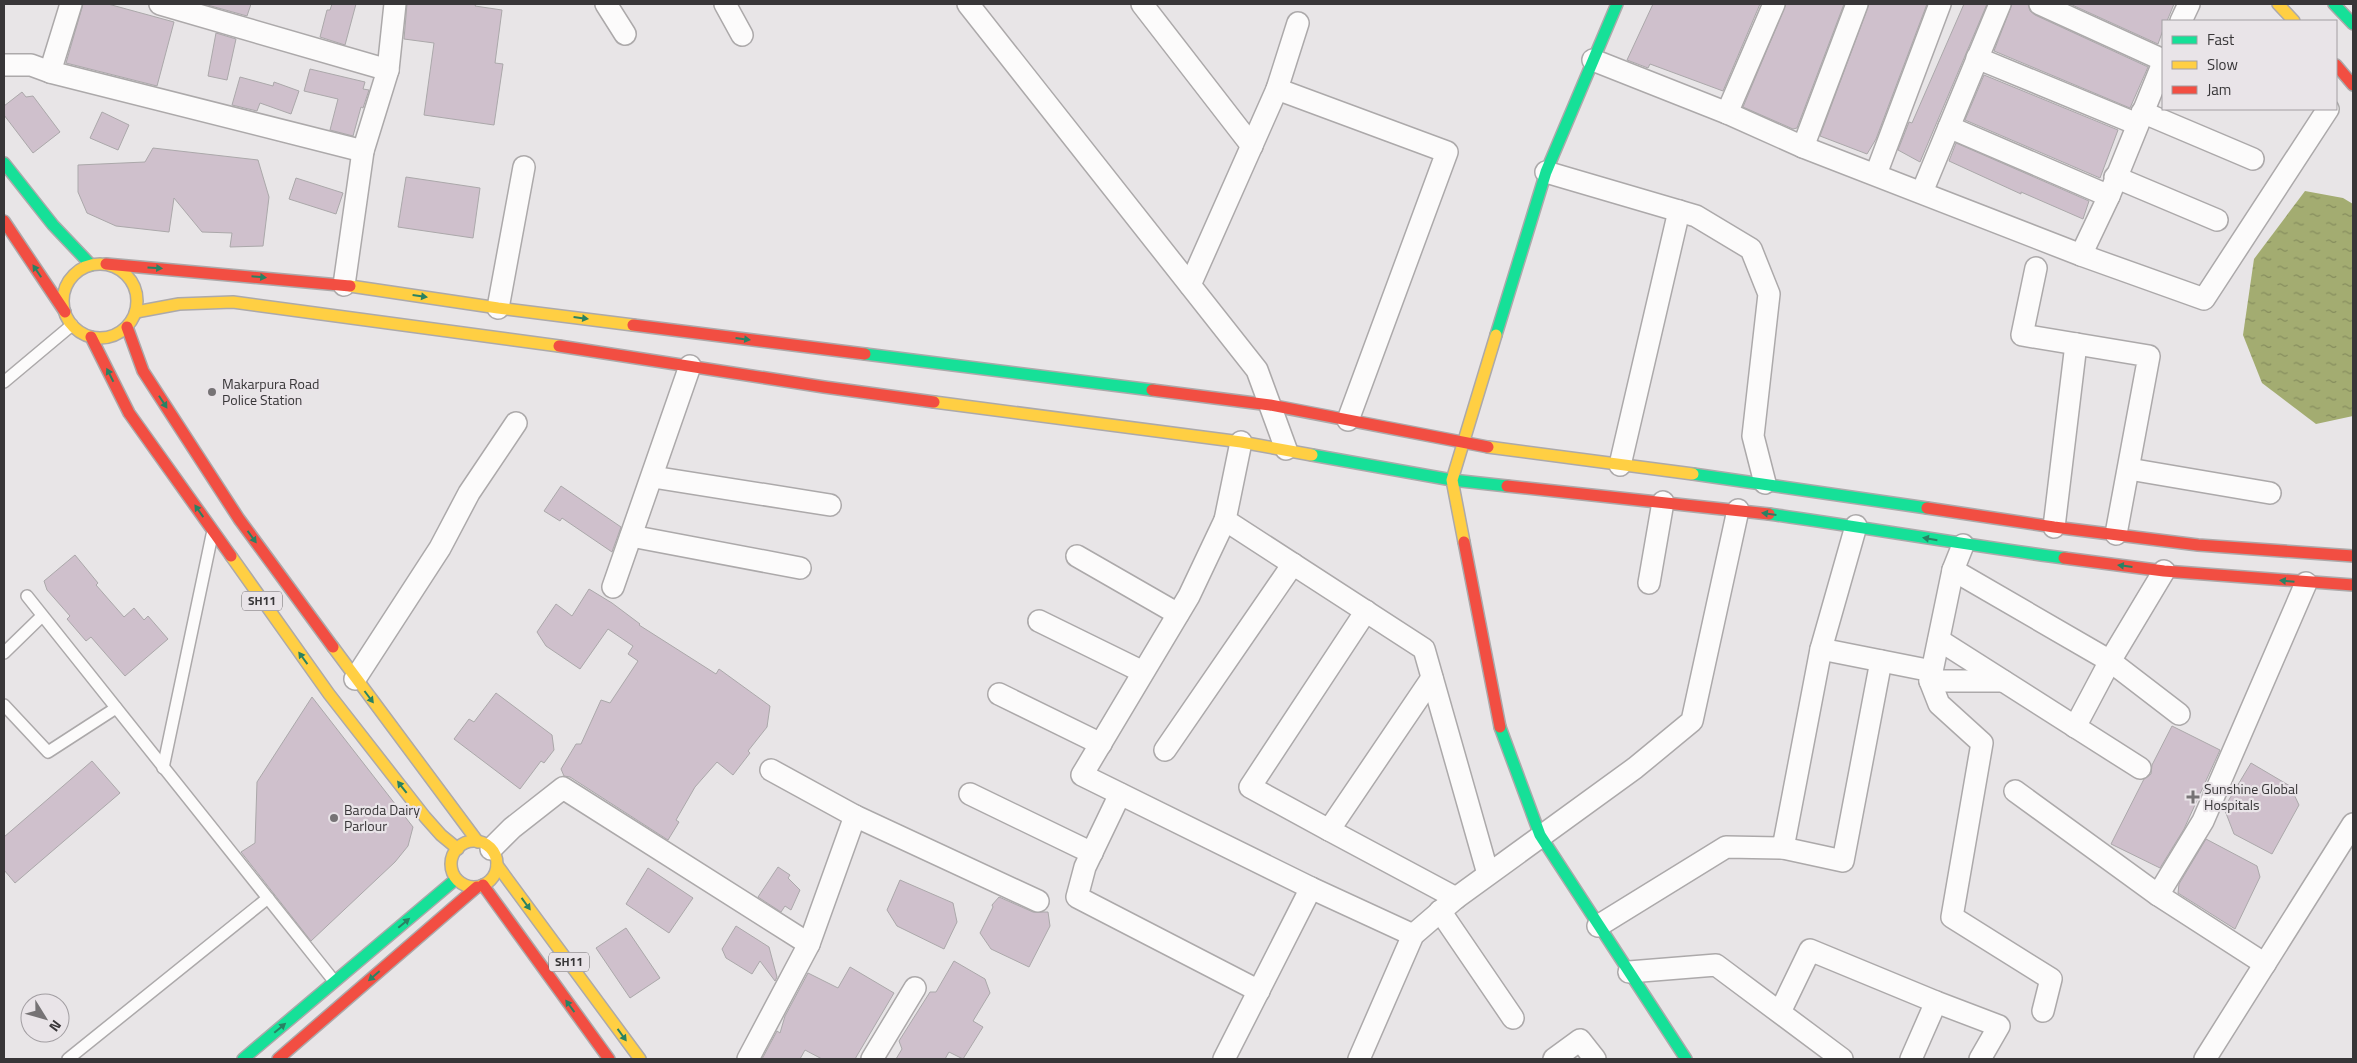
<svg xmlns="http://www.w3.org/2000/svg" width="2357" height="1063" font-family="'Titillium Web',sans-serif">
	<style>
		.water { fill: url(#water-ripples) }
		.building { fill: #cfc0cc; stroke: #aba8aa }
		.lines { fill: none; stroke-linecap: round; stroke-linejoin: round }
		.lane-casing { stroke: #aca9aa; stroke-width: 14 }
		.street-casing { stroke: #aca9aa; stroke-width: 24 }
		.fast-casing { stroke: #aca9aa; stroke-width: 14 }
		.slow-casing { stroke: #aca9aa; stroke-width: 14 }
		.jam-casing { stroke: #aca9aa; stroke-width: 14 }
		.lane { stroke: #fcfbfb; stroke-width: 11 }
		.street { stroke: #fcfbfb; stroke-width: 21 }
		.fast { stroke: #16e098; stroke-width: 11 }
		.slow { stroke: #ffcf43; stroke-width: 11 }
		.jam { stroke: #f24e42; stroke-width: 11 }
		.oneway { fill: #298263 }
		.poi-dot { fill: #767375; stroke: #e9e4e8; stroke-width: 2 }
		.labels { text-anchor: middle; stroke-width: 4.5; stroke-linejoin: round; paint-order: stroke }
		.shield { fill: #e9e4e8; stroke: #6d6a6d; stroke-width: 1 }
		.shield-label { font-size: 12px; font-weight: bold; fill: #383638 }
		.poi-label { font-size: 14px; fill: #383638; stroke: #e9e4e8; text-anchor: start }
	</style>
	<defs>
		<pattern id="water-ripples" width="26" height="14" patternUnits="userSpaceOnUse" patternTransform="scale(1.25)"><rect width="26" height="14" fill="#a3ac71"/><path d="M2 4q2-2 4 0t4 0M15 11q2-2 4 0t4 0" fill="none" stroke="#868d5e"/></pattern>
	</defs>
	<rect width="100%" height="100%" fill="#e8e5e7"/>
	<!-- water -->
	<polygon class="water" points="2305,191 2343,198 2353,204 2353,416 2316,424 2262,383 2243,335 2254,259"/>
	<!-- building -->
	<g class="building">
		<polygon points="83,4 108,4 174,22 157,86 66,63"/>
		<polygon points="204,4 251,4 247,16"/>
		<polygon points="332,4 356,4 345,45 320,37 327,10 330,10"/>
		<polygon points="407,4 476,4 475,6 502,10 495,63 503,64 494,125 424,115 434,43 404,39"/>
		<polygon points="1653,4 1760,4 1723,91 1650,64 1648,68 1627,60"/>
		<polygon points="1786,4 1844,4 1797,128 1793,129 1743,107"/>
		<polygon points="1869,4 1927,4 1876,139 1867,154 1820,136"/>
		<polygon points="1964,4 1987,4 1920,162 1898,150 1909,122 1912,123"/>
		<polygon points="2012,4 2028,4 2030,11 2035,15 2148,67 2130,108 1994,51"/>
		<polygon points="2070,4 2174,4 2167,21 2163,21 2163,30 2158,44"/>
		<polygon points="216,33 236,39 227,80 208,76"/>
		<polygon points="310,69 365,82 363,89 369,90 363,108 361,107 353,136 330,130 338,99 304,91"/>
		<polygon points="1984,75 2118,130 2100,178 1965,120"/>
		<polygon points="240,77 273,86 274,82 299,91 291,114 260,103 257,111 232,105"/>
		<polygon points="22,92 26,97 33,96 60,132 33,153 4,115 4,106"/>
		<polygon points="102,112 129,125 118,150 90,138"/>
		<polygon points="1956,143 2089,201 2083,219 2021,192 2021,194 1949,161"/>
		<polygon points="153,148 258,160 269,197 263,246 230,247 232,233 202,232 174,198 169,232 116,226 87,213 78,192 78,165 145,162"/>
		<polygon points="406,177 480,188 473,238 398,227"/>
		<polygon points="296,178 343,193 336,214 289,199"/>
		<polygon points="561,486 621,527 612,552 562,518 560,521 544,511"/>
		<polygon points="75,555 98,583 96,585 124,617 134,608 144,620 148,616 168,639 125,676 91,637 86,641 67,619 70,616 47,590 44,581"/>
		<polygon points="589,589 612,603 640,624 639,625 716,674 719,669 770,706 767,727 748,751 750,753 733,775 717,762 695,787 676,820 679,822 668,840 570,777 564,776 561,769 576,744 581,744 601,700 610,703 638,661 628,654 633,646 608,629 580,669 546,646 537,632 556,604 572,616"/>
		<polygon points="496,693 552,735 554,750 544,763 541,761 520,789 454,739 469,719 474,722"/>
		<polygon points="312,697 413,827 408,846 395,862 311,941 241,852 255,843 257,782"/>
		<polygon points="2172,726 2220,750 2184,829 2160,868 2111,844 2144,779 2151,774 2152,765"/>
		<polygon points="92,761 120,793 15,883 4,870 4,837"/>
		<polygon points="2251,763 2290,786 2299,805 2272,854 2234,834 2224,808"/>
		<polygon points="2206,839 2257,866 2260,877 2235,929 2178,893 2179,884"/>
		<polygon points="778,867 790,875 788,878 800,890 791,910 785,906 781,912 758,897"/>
		<polygon points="648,868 693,898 669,933 626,904"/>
		<polygon points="900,880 953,903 957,922 944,949 897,926 887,910"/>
		<polygon points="999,897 1033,912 1048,912 1050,926 1029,967 991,949 980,933 993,907 992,905"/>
		<polygon points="736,926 769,947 777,977 775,981 760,961 752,974 726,958 722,949"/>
		<polygon points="626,928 660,978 630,998 596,948"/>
		<polygon points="954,961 985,979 990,993 973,1021 983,1027 963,1059 949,1052 945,1059 896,1059 902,1049 899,1041 930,992 936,992"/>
		<polygon points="850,967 894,993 855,1059 822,1059 805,1050 800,1059 762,1059 777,1031 780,1033 785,1016 808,973 838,988"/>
	</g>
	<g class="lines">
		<defs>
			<g id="lane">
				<polyline points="4,382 72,325"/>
				<polyline points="27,596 334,981"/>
				<polyline points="4,653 42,616"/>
				<polyline points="4,705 48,752 116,708"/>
				<polyline points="163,768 212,535"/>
				<polyline points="68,1059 268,898"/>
			</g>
			<g id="street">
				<polyline points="160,4 388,70"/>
				<polyline points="606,4 625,34"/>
				<polyline points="725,4 742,35"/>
				<polyline points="968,4 1257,370 1286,449"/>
				<polyline points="1142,4 1252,146"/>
				<polyline points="2040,4 2163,60"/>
				<polyline points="2181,21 2189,4"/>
				<polyline points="1977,58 2137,124"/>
				<polyline points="1593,60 1727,113 1803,147 2081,255 2204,299 2328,109"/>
				<polyline points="4,65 31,65 50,72 363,151"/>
				<polyline points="50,72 71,4"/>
				<polyline points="1277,89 1447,152 1348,420"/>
				<polyline points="2142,112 2253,159"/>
				<polyline points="1727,113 1774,4"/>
				<polyline points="1949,127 2109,196"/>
				<polyline points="1803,147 1857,4"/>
				<polyline points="1546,172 1696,216 1751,249 1769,294 1753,436 1765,483"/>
				<polyline points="1876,174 1940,4"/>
				<polyline points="2115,177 2217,220"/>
				<polyline points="1922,192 2000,4"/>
				<polyline points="2081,255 2109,196 2163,63"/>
				<polyline points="2036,268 2022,335 2149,356 2116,534"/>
				<polyline points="344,285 363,151 388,70 395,4"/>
				<polyline points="1190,285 1277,89 1298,23"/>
				<polyline points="498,308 524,167"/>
				<polyline points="1241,442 1225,520 1424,649 1488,874"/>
				<polyline points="1620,465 1679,211"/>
				<polyline points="2129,469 2270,493"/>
				<polyline points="653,477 830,505"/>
				<polyline points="1225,520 1189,596 1082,775 1311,888 1413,935"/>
				<polyline points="2054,527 2076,344"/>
				<polyline points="631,536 800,568"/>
				<polyline points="1963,545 1953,570 1930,681 1939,704 1982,743 1952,917 2051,979 2043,1011"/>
				<polyline points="1077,556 1178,614"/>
				<polyline points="1953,570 2110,661 2179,714"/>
				<polyline points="1649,583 1663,502"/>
				<polyline points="613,587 690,366"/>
				<polyline points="1366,611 1250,787 1329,830 1432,678"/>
				<polyline points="1039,621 1143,672"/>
				<polyline points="1939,640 2140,768"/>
				<polyline points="1821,649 1932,671"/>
				<polyline points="355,679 440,548 469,493 516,423"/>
				<polyline points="1930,681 2003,681"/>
				<polyline points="999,694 1101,744"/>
				<polyline points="2075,727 2110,661 2164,571"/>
				<polyline points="1165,750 1293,564"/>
				<polyline points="2015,791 2158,895 2265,964"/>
				<polyline points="970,794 1092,853"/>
				<polyline points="1120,794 1085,867 1077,897 1259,991"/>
				<polyline points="855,816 1038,901"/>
				<polyline points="1329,830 1456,898"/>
				<polyline points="1783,848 1843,861 1881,661"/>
				<polyline points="491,849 512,828 563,788 809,944"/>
				<polyline points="2158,895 2203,821 2306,583"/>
				<polyline points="1440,911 1513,1018"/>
				<polyline points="1598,926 1726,847 1783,848 1821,649 1856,526"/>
				<polyline points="1629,972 1716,965 1842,1059"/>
				<polyline points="1780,1012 1810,950 1936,1002 1999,1026 1980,1059"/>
				<polyline points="748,1059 809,944 855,816 771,770"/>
				<polyline points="872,1059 915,988"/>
				<polyline points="1224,1059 1311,888"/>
				<polyline points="1359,1059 1413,935 1456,898 1635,768 1692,721 1738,510"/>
				<polyline points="1554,1059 1580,1040 1595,1059"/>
				<polyline points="1911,1059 1936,1002"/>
				<polyline points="2205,1059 2353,824"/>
			</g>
			<g id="fast">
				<polyline points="2334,4 2353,24"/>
				<polyline points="4,163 53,225 91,265"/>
				<polyline points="1496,335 1546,172 1617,4"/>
				<polyline points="865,354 1152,390"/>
				<polyline points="1312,455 1452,480 1507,486"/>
				<polyline points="1693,474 1927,508"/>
				<path d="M1769,514c99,14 197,31 295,44"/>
				<polyline points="1500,727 1540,835 1686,1059"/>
				<polyline points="243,1059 456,879"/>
			</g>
			<g id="slow">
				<polyline points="2278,4 2294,21"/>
				<circle cx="100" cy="301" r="37"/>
				<polyline points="350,286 498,308 633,325"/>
				<polyline points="136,312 179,304 233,302 559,346"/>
				<polyline points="934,402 1241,442 1312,455"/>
				<polyline points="1488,447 1693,474"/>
				<polyline points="1464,542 1452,480 1496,335"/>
				<polyline points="231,556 329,694 425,817 441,835 458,849"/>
				<polyline points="333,647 478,842"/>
				<circle cx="474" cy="864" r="23"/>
				<polyline points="497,865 640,1059"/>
			</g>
			<g id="jam">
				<polyline points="2336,65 2353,85"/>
				<polyline points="4,221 65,312"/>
				<polyline points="106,264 350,286"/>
				<polyline points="633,325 865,354"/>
				<polyline points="127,327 143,371 239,519 333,647"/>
				<polyline points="91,337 129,413 231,556"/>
				<polyline points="559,346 824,387 934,402"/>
				<polyline points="1152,390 1270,405 1488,447"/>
				<polyline points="1507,486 1769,514"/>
				<polyline points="1927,508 2054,527 2198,545 2353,556"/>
				<polyline points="1464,542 1500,727"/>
				<polyline points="2064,558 2164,571 2353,585"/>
				<polyline points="483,885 609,1059"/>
				<polyline points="278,1059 477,887"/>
			</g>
		</defs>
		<!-- lane casing -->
		<use href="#lane" class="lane-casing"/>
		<!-- street casing -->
		<use href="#street" class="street-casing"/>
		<!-- fast casing -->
		<use href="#fast" class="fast-casing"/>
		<!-- slow casing -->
		<use href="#slow" class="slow-casing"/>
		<!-- jam casing -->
		<use href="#jam" class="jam-casing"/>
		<!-- lane -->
		<use href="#lane" class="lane"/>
		<!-- street -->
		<use href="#street" class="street"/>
		<!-- fast -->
		<use href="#fast" class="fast"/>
		<!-- slow -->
		<use href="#slow" class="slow"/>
		<!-- jam -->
		<use href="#jam" class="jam"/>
	</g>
	<!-- one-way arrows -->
	<defs><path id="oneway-solid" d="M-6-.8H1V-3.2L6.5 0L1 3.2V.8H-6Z" transform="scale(1.25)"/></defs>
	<g class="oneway">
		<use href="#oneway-solid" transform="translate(155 268) rotate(4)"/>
		<use href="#oneway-solid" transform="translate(37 271) rotate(-124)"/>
		<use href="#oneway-solid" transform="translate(259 277) rotate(5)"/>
		<use href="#oneway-solid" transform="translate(420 296) rotate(8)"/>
		<use href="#oneway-solid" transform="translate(581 318) rotate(7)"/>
		<use href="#oneway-solid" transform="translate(743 339) rotate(7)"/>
		<use href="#oneway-solid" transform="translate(110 375) rotate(-117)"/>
		<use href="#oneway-solid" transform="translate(163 402) rotate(57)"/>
		<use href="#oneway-solid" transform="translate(199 511) rotate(-125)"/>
		<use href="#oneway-solid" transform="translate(1769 514) rotate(-172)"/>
		<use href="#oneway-solid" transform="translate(252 537) rotate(54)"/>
		<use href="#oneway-solid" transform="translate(1930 539) rotate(-170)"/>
		<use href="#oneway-solid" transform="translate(2125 566) rotate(-173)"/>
		<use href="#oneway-solid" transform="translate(2287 581) rotate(-175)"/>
		<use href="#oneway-solid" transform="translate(303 658) rotate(-126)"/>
		<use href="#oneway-solid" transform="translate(369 697) rotate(53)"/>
		<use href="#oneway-solid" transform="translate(402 787) rotate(-128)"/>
		<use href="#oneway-solid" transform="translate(526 904) rotate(54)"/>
		<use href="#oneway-solid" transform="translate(404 923) rotate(-40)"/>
		<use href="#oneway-solid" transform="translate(374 976) rotate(139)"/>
		<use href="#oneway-solid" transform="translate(570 1006) rotate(-126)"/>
		<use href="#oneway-solid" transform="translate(280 1028) rotate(-40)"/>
		<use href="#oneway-solid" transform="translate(622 1035) rotate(54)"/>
	</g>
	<!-- markers -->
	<g class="poi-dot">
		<circle cx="212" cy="392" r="5"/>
		<path d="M2190.5 789.5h5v5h5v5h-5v5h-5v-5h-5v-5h5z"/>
		<circle cx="334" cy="818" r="5"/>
	</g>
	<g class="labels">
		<!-- shield labels -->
		<g class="shield">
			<rect x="242" y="591.5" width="40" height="19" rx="4"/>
			<rect x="549" y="952.5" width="40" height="19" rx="4"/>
		</g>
		<g class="shield-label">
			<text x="262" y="605">SH11</text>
			<text x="569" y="966">SH11</text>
		</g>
		<!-- poi labels -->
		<g class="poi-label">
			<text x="222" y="389">Makarpura Road<tspan x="222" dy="16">Police Station</tspan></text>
			<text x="2204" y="794">Sunshine Global<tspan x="2204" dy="16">Hospitals</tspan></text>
			<text x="344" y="815">Baroda Dairy<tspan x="344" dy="16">Parlour</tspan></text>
		</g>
	</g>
	<!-- border -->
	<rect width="2357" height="1063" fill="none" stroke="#383638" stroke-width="10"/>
	<!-- legend -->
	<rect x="2162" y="20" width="175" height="90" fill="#e9e4e8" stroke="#a29ea2"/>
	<rect x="2172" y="36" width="25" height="8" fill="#16e098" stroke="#a29ea2"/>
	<text x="2207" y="45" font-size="15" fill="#383638">Fast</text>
	<rect x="2172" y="61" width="25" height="8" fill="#ffcf43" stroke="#a29ea2"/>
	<text x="2207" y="70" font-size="15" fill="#383638">Slow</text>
	<rect x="2172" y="86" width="25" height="8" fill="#f24e42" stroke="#a29ea2"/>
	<text x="2207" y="95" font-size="15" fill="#383638">Jam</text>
	<!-- north arrow -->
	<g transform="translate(45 1018) rotate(127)"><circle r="24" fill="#e9e4e8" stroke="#a29ea2"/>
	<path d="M0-4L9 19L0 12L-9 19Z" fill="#767375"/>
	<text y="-8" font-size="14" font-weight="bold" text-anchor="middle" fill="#383638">N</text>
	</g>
</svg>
